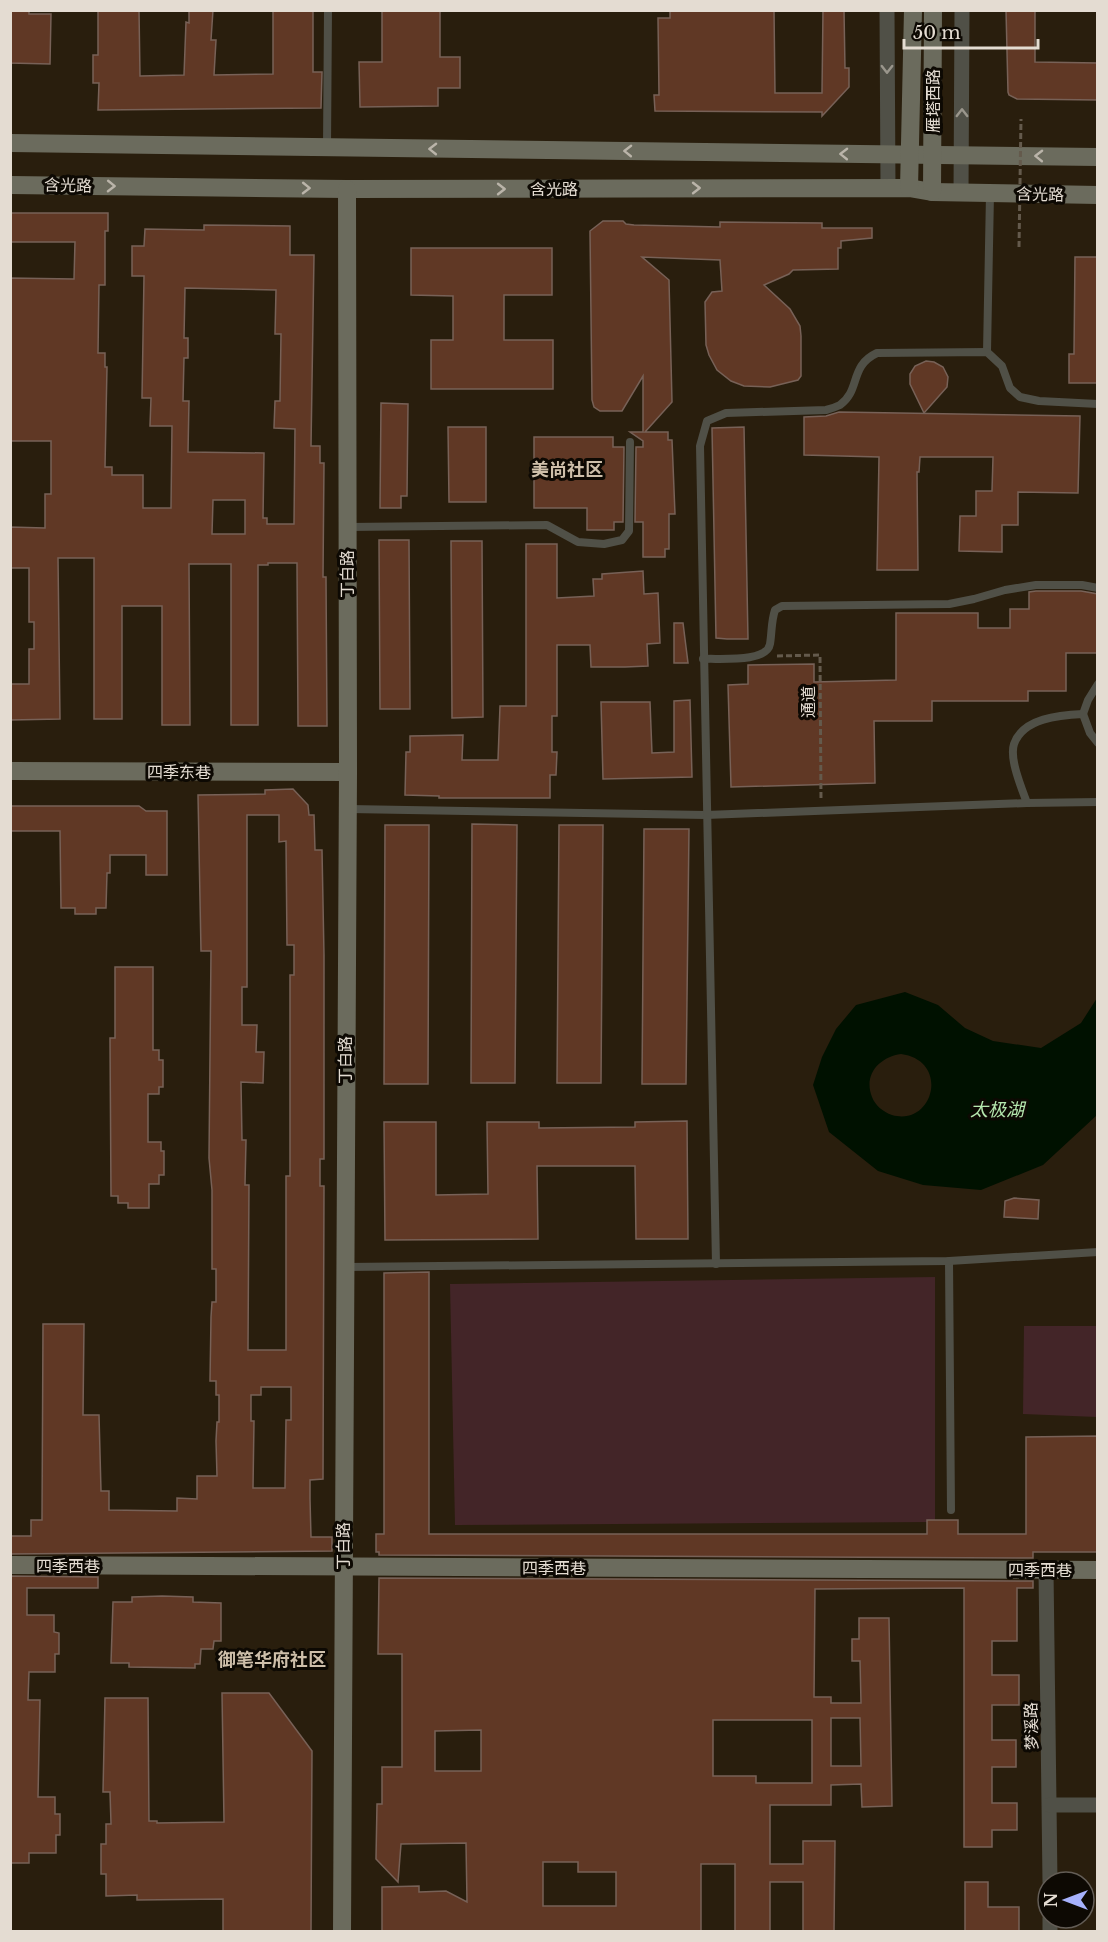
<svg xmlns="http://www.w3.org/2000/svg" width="1108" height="1942" font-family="'Libre Baskerville','Noto Sans SC',serif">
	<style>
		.green { fill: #432528 }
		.water { fill: #010; fill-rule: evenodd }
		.building { fill: #603825; stroke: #776157; stroke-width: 1.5; fill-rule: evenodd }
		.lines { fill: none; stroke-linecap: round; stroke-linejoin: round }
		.path { stroke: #645a4c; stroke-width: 3; stroke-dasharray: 6 3; stroke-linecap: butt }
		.lane { stroke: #505047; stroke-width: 8 }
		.street { stroke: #505047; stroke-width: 15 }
		.secondary { stroke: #6b6b5d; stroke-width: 18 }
		.path-bridge { stroke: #645a4c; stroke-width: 3; stroke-dasharray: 6 3; stroke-linecap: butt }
		.oneway { stroke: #9a968c }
		.oneway2 { stroke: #bab4a9 }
		.labels { text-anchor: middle; stroke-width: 6; stroke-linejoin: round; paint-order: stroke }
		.street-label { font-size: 16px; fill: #e4dcd2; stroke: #0d0903 }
		.neighbourhood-label { font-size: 18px; font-weight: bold; fill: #cebfaa; stroke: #0d0903 }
		.water-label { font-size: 18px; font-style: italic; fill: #b6e9af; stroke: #0d0903 }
	</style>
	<rect width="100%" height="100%" fill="#291e0d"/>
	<!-- green -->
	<g class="green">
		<polygon points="935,1277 935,1522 455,1525 450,1284"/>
		<polygon points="1024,1326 1097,1326 1097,1417 1023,1414"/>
	</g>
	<!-- water -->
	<path class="water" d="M905,992l33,13 27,23 28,13 48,7 40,-25 16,-25 1,115 -2,3 -53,49 -62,25 -58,-5 -45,-14 -49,-39 -16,-47 9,-28 14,-28 20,-24zM901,1054c50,7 32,73 -9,61 -9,-3 -17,-10 -20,-18 -9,-23 8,-40 29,-43z"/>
	<!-- building -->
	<g class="building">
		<polygon points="10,10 29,10 29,14 51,14 50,64 10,63"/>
		<polygon points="98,10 139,10 140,76 184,75 186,22 189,23 189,10 213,10 211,40 216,40 214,75 273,74 273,10 313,10 313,72 322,72 321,108 98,110 99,83 93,83 93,55 98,55"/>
		<polygon points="382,10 440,10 440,57 460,57 460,88 438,88 438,106 360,107 359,62 382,62"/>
		<polygon points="670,10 774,10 775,93 822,93 823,10 844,10 845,68 849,68 849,87 822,116 822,112 655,111 654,95 659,95 658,18 670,18"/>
		<polygon points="1006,10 1035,10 1035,62 1098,63 1098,100 1017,99 1009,95 1008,92"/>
		<path d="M10,213h98v18h-3v54h-6l-1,68h7v14h2l-2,100h7v8h31v33h28l1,-82h-22l1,-28h-9l2,-122h-12v-30h12l1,-17 59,1v-5l86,1v29h24l-3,191h9v17h4l-1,114h3l1,149h-29l-1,-163h-29v2h-10v160h-27v-161h-42l1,161h-28v-119h-40v113h-28v-161h-36l2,161 -50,1v-36h19v-35h5v-27h-5v-54h-19v-41l35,1v-34h6v-53h-41v-163l64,1 1,-37h-65zM185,288l91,2 -1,44h6l-1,67h-5l-1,27 21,1 -1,95h-27v-6h-4l1,-65 -76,-1 1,-51h-6l1,-43h4v-20h-4zM213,500h32v34h-33z"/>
		<polygon points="603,221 623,221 626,224 634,225 720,227 720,222 822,223 822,228 872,228 872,238 841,241 841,248 838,248 838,269 793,270 789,274 764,285 790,309 800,326 801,336 801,376 798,380 770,387 744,386 731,381 717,370 709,355 706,345 705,302 712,292 722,291 720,260 642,257 669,280 672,402 645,432 668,432 668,440 672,440 675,514 669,514 669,549 665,549 665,557 643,557 643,522 635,522 636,447 643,447 643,441 630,432 643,432 643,376 622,411 600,411 594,407 592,400 590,231"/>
		<polygon points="411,248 552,248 552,295 504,295 504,340 553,340 553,389 431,389 431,340 453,340 453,296 411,295"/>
		<polygon points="1075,257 1098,257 1098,383 1069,383 1069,354 1074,354"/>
		<polygon points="926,361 934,362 943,367 948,377 947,387 924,413 910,384 910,374 915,366"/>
		<polygon points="381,403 408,404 407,496 401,496 401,508 380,508"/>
		<polygon points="839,412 1080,416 1078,493 1018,492 1018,525 1002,525 1002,552 959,551 960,516 976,516 976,491 992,491 993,457 920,457 919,472 917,472 918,570 877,570 879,457 804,455 804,417 826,416"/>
		<polygon points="448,427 486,427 486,502 449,502"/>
		<polygon points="744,427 748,639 727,639 716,638 712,428"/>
		<polygon points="534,437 613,437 613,447 624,447 623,522 614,522 614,530 587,530 587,508 534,508"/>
		<polygon points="379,540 409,540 410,709 380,709"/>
		<polygon points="451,541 482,541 483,717 452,718"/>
		<polygon points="526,544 557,544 557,598 594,596 593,579 602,579 602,574 643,571 644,594 658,593 660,643 647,644 648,666 625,667 591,667 590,645 557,645 557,716 552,716 552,752 557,752 556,775 550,775 550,798 439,798 439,796 405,795 406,752 410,752 410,736 463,735 462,760 498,760 500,706 526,706"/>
		<polygon points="1036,591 1081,591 1098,594 1098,653 1066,653 1066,691 1028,691 1028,701 932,701 932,721 874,721 875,783 731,787 728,685 748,684 748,665 814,664 814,682 896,680 896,613 978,613 978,628 1010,628 1010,609 1029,609 1029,592"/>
		<polygon points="674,623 683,623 688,663 674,663"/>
		<polygon points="690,700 692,777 603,779 601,702 650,702 652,753 674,752 674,701"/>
		<path d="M293,789l15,16 1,10h5l1,35h7l2,105v204h-4v27h4l-1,293 -13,1v19l1,38h21v14l-322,3v-18h21v-16h11l1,-196h41l-1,91h16l2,76h8v19l68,1v-13l20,1v-23h20l-1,-35 1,-19h2v-27h-3v-14h-6l1,-64 1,-15h4v-33h-4v-79l-3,-32 2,-207h-10l-3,-156 67,-1v-4zM247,815h32v27l7,-1 1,104h7v30h-4v201h-4v174h-38l1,-165h-4l1,-45h-4l-1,-58 22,1 1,-31h-8l1,-27h-15v-38h5zM261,1387h30v33h-5l-1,68h-32l1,-67h-3v-26h10z"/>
		<polygon points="10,806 139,806 146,811 167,811 167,875 146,875 146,855 110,855 110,873 107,873 106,908 96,908 96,914 75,914 75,908 61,908 60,831 10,831"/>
		<polygon points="472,824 517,825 515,1083 471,1083"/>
		<polygon points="385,825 429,825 428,1084 384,1084"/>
		<polygon points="559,825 603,825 601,1083 557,1083"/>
		<polygon points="644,829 689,829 686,1084 642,1084"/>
		<polygon points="115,967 153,967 153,1050 159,1050 159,1060 163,1060 163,1087 159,1087 159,1094 148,1094 148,1142 161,1142 161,1151 164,1151 164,1175 159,1175 159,1184 149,1184 149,1208 128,1208 128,1203 118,1203 118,1196 111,1196 110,1038 115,1038"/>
		<polygon points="687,1121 688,1239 636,1239 635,1166 537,1166 538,1239 385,1240 384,1122 436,1122 436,1195 488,1194 487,1122 539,1122 539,1128 635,1127 635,1122"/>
		<polygon points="1014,1198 1039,1200 1038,1219 1004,1217 1005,1201"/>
		<polygon points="429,1272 429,1534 927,1534 927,1520 958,1520 958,1534 1026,1534 1026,1437 1098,1436 1098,1552 1033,1552 1033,1558 379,1555 379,1552 376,1552 376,1534 384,1534 384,1273"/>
		<polygon points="10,1576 98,1577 98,1588 27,1588 27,1615 54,1615 54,1632 59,1633 59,1654 55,1654 55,1672 29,1672 28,1700 40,1700 38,1797 55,1797 55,1814 60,1814 60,1835 56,1835 56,1853 29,1853 29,1863 10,1863"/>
		<path d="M379,1578l654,3v7h-16v53h-25v34h27v30h-27v35h24v27h-24v36h25v27h-25v17h-28v-259l-149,1 -1,108h17v6h30l-1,-42h-8v-22h7v-21h30l3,188 -30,1 -1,-23 -30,1v20h-61v59h33v-23h32l-1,91h-31v-50h-33v50h-35v-68h-34v68h-319v-45l37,-1v6l27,-1 21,11 -1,-59 -65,1 -3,38 -22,-23 1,-55h5v-37h20v-113h-24zM831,1718h29l1,48h-30zM713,1720h99v63h-56v-7h-43zM481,1730v41h-46v-40zM543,1862h35v10h38v34h-73z"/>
		<polygon points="162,1596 193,1597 193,1602 221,1603 221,1641 214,1641 213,1649 201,1649 200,1664 195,1664 195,1668 129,1667 129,1663 111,1663 113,1602 132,1602 132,1597"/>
		<polygon points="222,1693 269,1693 312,1751 311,1932 223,1931 223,1899 137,1900 137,1895 106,1896 106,1874 101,1874 101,1844 106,1844 106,1824 111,1824 110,1792 103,1792 105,1698 148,1698 149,1821 157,1821 157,1823 224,1822"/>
		<polygon points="965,1882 988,1882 988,1907 1019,1907 1019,1932 965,1932"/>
	</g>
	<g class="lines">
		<!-- path -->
		<polyline class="path" points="777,656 820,655 821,800"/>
		<!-- lane -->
		<g class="lane">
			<polyline points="327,147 328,10"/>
			<polyline points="987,352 990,194"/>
			<polyline points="348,527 547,525 578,542 604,544 622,540 629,531 630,442"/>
			<path d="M703,659c16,-1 64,4 67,-15 2,-12 1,-22 5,-34l7,-4 167,-2 25,-5 31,-9 31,-5h46l16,3"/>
			<polyline points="1083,714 1088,700 1098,684"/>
			<path d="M1027,803c-5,-14 -18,-44 -13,-59 9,-26 46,-29 69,-30l7,19 8,10"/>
			<polyline points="349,809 706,815 1027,803 1098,802"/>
			<polyline points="949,1261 951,1510"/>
			<path d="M716,1264l-16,-818 7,-25 19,-8 100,-3c4,-1 10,-3 14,-5 21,-15 9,-39 37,-52l110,-1 15,14 8,22 10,9 19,4 59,3"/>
			<polyline points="346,1267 949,1261 1098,1252"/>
		</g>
		<!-- street -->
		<g class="street">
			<polyline points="887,10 888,188"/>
			<polyline points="961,193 962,10"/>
			<polyline points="1046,1570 1050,1882"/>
			<polyline points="1050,1805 1098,1805"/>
			<polyline points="1050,1918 1050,1932"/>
		</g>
		<!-- secondary -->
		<g class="secondary">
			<polyline points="10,143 1098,157"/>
			<polyline points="10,185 347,189 909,188 932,192 1098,195"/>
			<polyline points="909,188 913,10"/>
			<polyline points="932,192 933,10"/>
			<polyline points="10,771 348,772"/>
			<polyline points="10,1565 1098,1570"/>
			<polyline points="342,1932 348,772 347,189"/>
		</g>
		<!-- path-bridge -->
		<polyline class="path-bridge" points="1019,247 1021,119"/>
	</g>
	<!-- one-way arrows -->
	<defs><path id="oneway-chevron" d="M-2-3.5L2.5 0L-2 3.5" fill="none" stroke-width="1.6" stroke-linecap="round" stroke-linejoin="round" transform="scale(1.5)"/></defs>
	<g class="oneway">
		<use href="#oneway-chevron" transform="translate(887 69) rotate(90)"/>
		<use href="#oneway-chevron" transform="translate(962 113) rotate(-90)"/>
	</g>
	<g class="oneway2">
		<use href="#oneway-chevron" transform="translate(433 149) rotate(-179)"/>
		<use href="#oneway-chevron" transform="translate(628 151) rotate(-179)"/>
		<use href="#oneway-chevron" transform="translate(844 154) rotate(-179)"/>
		<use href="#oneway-chevron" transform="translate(1039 156) rotate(-179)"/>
		<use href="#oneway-chevron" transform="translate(111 186) rotate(1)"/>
		<use href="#oneway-chevron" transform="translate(306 188) rotate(1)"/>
		<use href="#oneway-chevron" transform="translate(696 188)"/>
		<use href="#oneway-chevron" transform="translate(501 189)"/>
	</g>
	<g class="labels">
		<!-- street labels -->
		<g class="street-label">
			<text transform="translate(933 101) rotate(-90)" y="6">雁塔西路</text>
			<text transform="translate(68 185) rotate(1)" y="6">含光路</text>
			<text x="554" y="195">含光路</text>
			<text transform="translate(1040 194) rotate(1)" y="6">含光路</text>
			<text transform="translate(347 574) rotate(-90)" y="6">丁白路</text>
			<text transform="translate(808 702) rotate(-90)" y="6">通道</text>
			<text x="179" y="778">四季东巷</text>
			<text transform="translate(345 1060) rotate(-90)" y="6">丁白路</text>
			<text transform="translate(343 1546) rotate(-90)" y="6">丁白路</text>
			<text x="68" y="1572">四季西巷</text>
			<text x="554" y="1574">四季西巷</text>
			<text x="1040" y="1576">四季西巷</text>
			<text transform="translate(1031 1726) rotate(-91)" y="6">梦溪路</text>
		</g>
		<!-- neighbourhood labels -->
		<g class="neighbourhood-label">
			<text x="567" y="476">美尚社区</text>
			<text x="272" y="1666">御笔华府社区</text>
		</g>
		<!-- water labels -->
		<g class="water-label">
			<text x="997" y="1116">太极湖</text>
		</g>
	</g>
	<!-- border -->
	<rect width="1108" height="1942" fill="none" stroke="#e4dcd2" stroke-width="24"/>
	<!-- north arrow -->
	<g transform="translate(1066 1900) rotate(270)"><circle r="28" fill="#0d0903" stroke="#635d56" stroke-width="1.5"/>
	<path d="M0-4.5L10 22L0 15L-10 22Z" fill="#a6b1fc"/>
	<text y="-9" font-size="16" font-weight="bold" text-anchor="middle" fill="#e4dcd2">N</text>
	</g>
	<!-- scale -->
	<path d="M904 39v9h134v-9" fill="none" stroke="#e4dcd2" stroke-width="3"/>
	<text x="913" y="39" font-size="18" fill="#e4dcd2" stroke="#0d0903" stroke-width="4.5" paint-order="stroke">50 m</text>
</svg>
